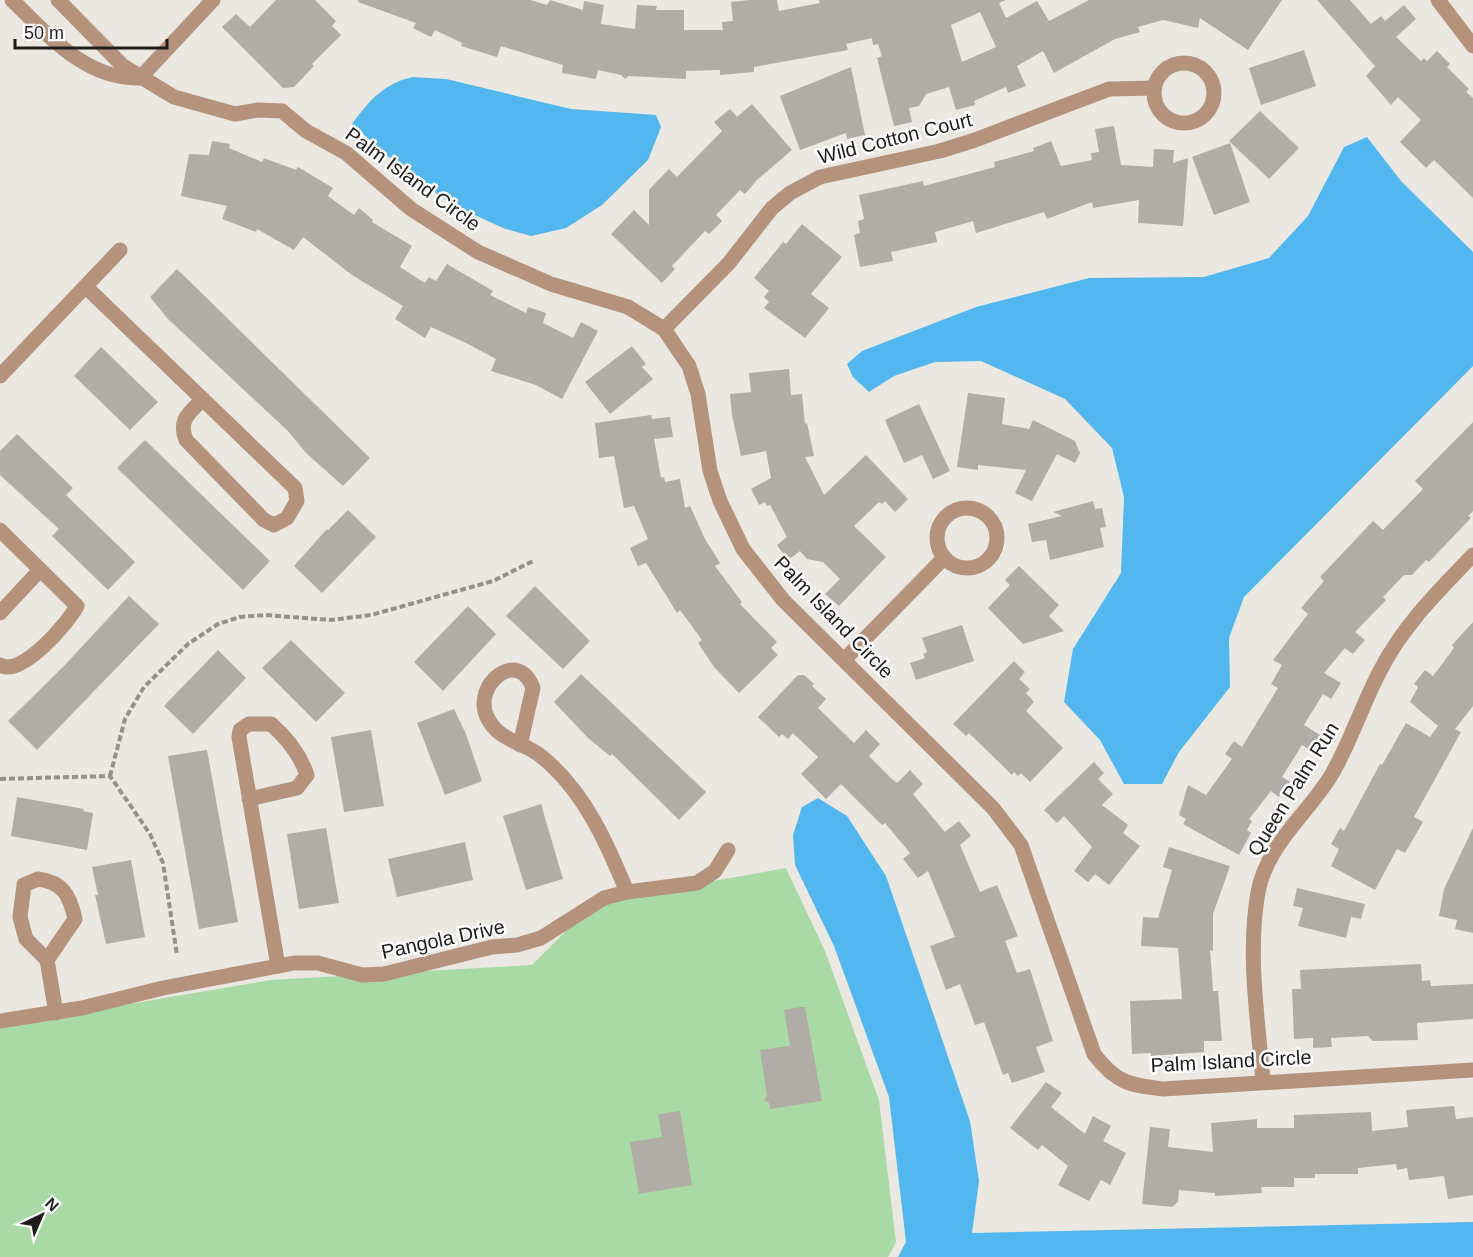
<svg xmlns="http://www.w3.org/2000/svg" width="1473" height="1257" font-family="Arial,sans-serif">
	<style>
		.green { fill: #a8dba3 }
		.water { fill: #51b7ee }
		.building { fill: #afada6; fill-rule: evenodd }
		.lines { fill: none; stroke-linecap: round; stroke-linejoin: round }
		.path { stroke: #93918c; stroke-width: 4; stroke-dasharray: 6 3; stroke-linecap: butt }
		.street { stroke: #b6927a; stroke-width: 15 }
		.labels { text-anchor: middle; stroke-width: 5; stroke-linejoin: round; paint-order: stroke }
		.street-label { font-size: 20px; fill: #1e1d1b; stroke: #fff }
	</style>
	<rect width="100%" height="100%" fill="#ebe8e1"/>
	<!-- green -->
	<polygon class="green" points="786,868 825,951 879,1100 896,1242 888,1257 0,1257 0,1026 270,980 532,965 595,902"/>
	<!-- water -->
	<g class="water">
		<path d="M413,77l33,2 125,30 85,6 5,12 -13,33 -46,45 -36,23 -35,8 -28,-8 -50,-23 -52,-37 -49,-44c17,-23 32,-41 61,-47z"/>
		<polygon points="1367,137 1401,181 1473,252 1473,366 1244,597 1229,638 1230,687 1179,752 1162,784 1124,784 1100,740 1064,702 1073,649 1121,573 1124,497 1112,448 1065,399 981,361 935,362 894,376 869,392 853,377 847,364 862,351 976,307 1089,278 1204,277 1269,258 1308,216 1344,147"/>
		<polygon points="818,798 847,816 886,876 970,1121 979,1181 972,1233 1473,1222 1473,1257 898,1257 906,1242 889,1097 834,946 795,865 793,835 802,807"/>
	</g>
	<!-- building -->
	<g class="building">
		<polygon points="276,0 315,0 336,21 332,26 341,35 312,64 314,66 294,87 283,88 222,27 236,14 250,27"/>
		<path d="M358,0h172l17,5 3,-5 33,10 1,-9 20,4 -3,19 34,5 2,-24 20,1 -1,4h28v20h39l-1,-8 11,-1 -2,-19 18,-2h28l2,11 41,-8 -1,-3h187l-7,3 7,15 31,-17 12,20 40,-21h193l-34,50 -48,-32 -2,10 -35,-8 -25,7 2,5 -25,7 -61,34 -11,-22 -26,15 9,20 -18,7 -2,-6 -32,14 1,4 -19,5 -7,-23 -23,7 -7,12 -10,2 3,14 -18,4 -17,-68 5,-2 -4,-12 -5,1 -1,-7 -26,6 2,6 -94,17v5l-34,3v-5l-34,1v8l-57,-3 -4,3 -4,-4 -23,-5 -2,9 -34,-6 1,-8 -62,-19 -4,11 -36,-11 1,-3 -27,-13 -4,7 -18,-9 3,-5 -58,-21zM980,12l16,35 -34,15 -11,-37z"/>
		<polygon points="1317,0 1350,0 1371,24 1381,16 1385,21 1404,5 1416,19 1396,37 1421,61 1424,58 1427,61 1437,51 1450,64 1447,67 1469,89 1466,92 1473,98 1473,198 1434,160 1426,168 1400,142 1421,120 1398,97 1391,105 1366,76 1375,66"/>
		<polygon points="1304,50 1316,86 1261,105 1249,68"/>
		<polygon points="851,67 865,135 847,139 846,133 800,150 780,96"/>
		<polygon points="752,104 792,150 757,180 745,194 740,190 716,215 722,221 709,234 705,231 672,266 675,269 662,283 611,234 634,210 649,225 649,190 669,169 677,177 722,131 714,122 730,109 737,117"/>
		<polygon points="1260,111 1299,148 1269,179 1229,141"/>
		<polygon points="1114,126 1121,165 1153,167 1154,149 1174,150 1173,163 1188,158 1183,226 1138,223 1139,200 1093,208 1092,202 1047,219 1044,212 976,233 973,221 935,232 937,242 891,252 893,261 860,267 854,235 860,233 858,221 864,219 859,195 923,181 924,186 995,167 994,162 1034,151 1033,148 1051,141 1061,166 1092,160 1091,153 1099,152 1095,129"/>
		<polygon points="212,141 230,144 229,148 262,162 264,158 296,170 298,167 333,188 328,196 354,215 359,208 373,220 372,222 412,246 400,267 425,283 429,277 436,281 447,264 493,291 490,295 526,313 528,307 546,313 543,323 573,338 581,322 598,331 562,399 536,385 491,371 496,359 466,343 431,327 425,338 395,319 403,306 352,275 303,237 294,250 257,229 256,232 222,219 227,206 181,196 189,154 209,155"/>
		<polygon points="1230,143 1250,202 1214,215 1192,157"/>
		<polygon points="802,224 842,257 811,294 829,308 805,338 764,308 769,302 764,297 769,291 754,278 783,242 786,244"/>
		<polygon points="177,269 370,458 343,486 306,453 288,431 168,319 150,297"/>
		<polygon points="632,346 646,364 642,367 653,379 610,414 585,382"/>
		<polygon points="101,347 158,402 130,430 74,376"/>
		<polygon points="789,369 791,395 802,394 805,424 807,423 814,456 805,457 824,495 866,455 908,499 895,512 885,501 882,504 879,502 854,526 886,557 839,606 825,594 840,579 823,562 807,559 800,551 788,560 777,545 787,537 770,505 767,506 765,502 759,505 751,489 771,478 766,451 741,456 732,415 730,394 751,392 749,373"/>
		<polygon points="968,393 1005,398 1002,424 1029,429 1033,420 1075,441 1080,453 1075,463 1057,454 1032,501 1015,493 1026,470 978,465 978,470 957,467"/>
		<polygon points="919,404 950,471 933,479 922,455 904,463 885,420"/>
		<polygon points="651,415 652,419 670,417 673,437 654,439 661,478 664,477 665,482 680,479 685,508 690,506 705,539 720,563 715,566 742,602 740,604 777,642 771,648 778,655 739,693 714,667 698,643 702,640 680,610 677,613 646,563 638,566 630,548 648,539 634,506 624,508 614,456 599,458 595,423"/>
		<polygon points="1473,422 1473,511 1468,516 1471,518 1429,562 1426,560 1412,575 1404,575 1383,597 1386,600 1355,632 1365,640 1353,654 1345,648 1324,673 1341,683 1331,699 1323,694 1304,725 1320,735 1310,750 1302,745 1282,777 1290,782 1279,797 1271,791 1249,819 1252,821 1247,830 1251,833 1239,855 1183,824 1186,819 1179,815 1188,785 1206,795 1232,759 1225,754 1234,741 1242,747 1278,688 1271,684 1282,665 1273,660 1308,614 1301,608 1324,581 1320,577 1373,521 1383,530 1423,489 1415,481"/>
		<polygon points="17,434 73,488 66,495 135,562 108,590 52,536 59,529 0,475 0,451"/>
		<polygon points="145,440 270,561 243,590 117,468"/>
		<polygon points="1093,501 1095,509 1102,508 1106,527 1100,528 1104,547 1050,560 1046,540 1032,542 1028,524 1062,516 1053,512"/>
		<polygon points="348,510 376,537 322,593 294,566 327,529 328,530"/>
		<polygon points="1019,566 1059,605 1049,616 1064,631 1023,644 988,608 1010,585 1005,580"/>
		<polygon points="535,586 590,641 563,669 506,616"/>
		<polygon points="129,596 159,624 37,750 8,721 63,667"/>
		<polygon points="468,606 496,634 443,691 414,662"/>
		<polygon points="1473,622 1473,706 1455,729 1461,732 1414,817 1423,822 1405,853 1397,849 1375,890 1331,866 1339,849 1331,844 1340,828 1344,831 1380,764 1382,765 1406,723 1430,737 1438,726 1410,702 1418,687 1414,684 1425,670 1433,676 1454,648 1452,645"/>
		<polygon points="962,625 974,661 916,680 910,663 925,658 923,654 927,652 922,638"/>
		<polygon points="291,640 345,693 316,722 262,668"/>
		<polygon points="218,650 246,678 193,734 164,706"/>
		<polygon points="1014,661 1025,672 1019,679 1030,689 1026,693 1034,702 1026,711 1063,748 1030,782 1021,773 1018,776 1014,772 1012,775 969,733 966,736 953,724"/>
		<polygon points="581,674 706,792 679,820 612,754 610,756 588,738 554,702"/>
		<polygon points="798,675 804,675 814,684 812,686 826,699 818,708 854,743 866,730 880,744 869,756 892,779 897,783 910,770 923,784 913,794 945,832 959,821 971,836 960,845 980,892 997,885 1018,936 1005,941 1017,973 1030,969 1053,1041 1036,1047 1045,1072 1012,1083 1008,1073 1003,1075 984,1022 975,1025 960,984 946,990 930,946 955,937 928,871 918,878 903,859 910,853 885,823 882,825 841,784 826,799 801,774 818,757 793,733 788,739 782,734 779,737 758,717"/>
		<polygon points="454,709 466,734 482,781 445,795 417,723"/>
		<polygon points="371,730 384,806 344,812 331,737"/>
		<polygon points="207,750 238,922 199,929 168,756"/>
		<polygon points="1094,762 1104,773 1098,779 1113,794 1102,805 1128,825 1123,833 1140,846 1109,885 1095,874 1088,882 1074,871 1092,847 1064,816 1057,823 1044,810"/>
		<polygon points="17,797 84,809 83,811 93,813 87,850 11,836"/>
		<polygon points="541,804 563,879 526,890 503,816"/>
		<polygon points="326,828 339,903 299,909 287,834"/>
		<polygon points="1473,828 1473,933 1455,929 1457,920 1439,916 1444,889"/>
		<polygon points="465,842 473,880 397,897 388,859"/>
		<polygon points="1169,847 1230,866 1213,914 1213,951 1210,950 1213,991 1218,991 1222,1041 1204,1041 1204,1052 1151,1056 1151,1053 1132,1054 1130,1001 1182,999 1178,948 1141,946 1143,917 1158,918 1172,870 1163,867"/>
		<polygon points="131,860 145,937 106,944 95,895 98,895 92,867"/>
		<polygon points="1297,888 1365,904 1361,919 1351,917 1346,938 1298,926 1303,908 1293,906"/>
		<polygon points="1421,964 1422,981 1430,980 1431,986 1473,984 1473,1019 1417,1023 1418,1040 1373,1041 1368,1036 1331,1038 1332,1047 1313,1048 1313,1038 1294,1039 1292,989 1301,989 1300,970"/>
		<polygon points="801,1007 805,1007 822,1101 770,1109 769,1103 764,1100 767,1096 760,1050 790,1046 784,1010"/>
		<polygon points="1046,1082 1062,1093 1051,1107 1085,1134 1093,1116 1111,1126 1103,1141 1126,1153 1110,1185 1101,1180 1089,1201 1058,1185 1068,1166 1042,1145 1038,1150 1010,1128"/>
		<polygon points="1454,1106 1456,1119 1473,1117 1473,1195 1448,1199 1444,1176 1409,1180 1407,1168 1397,1170 1396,1164 1358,1168 1358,1174 1315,1174 1315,1178 1294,1178 1294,1187 1261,1187 1262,1193 1215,1196 1215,1193 1179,1190 1178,1202 1172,1207 1142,1204 1150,1127 1170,1129 1168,1147 1213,1152 1211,1123 1257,1119 1257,1128 1294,1128 1294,1115 1371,1112 1372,1131 1408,1127 1406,1110"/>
		<polygon points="680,1111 692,1185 639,1194 630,1142 662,1137 658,1114"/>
	</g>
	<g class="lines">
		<!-- path -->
		<g class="path">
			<polyline points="110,776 125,719 144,687 188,644 218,624 240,617 265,615 331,620 371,615 493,581 533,561"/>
			<polyline points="0,779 110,776 150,834 163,863 177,955"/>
		</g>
		<!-- street -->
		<g class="street">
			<path d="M12,0c36,35 74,80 128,78l73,-78"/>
			<path d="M58,0l65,66 51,31 61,17 23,-4 24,1 24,20 40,22 65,56 67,43 73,32 77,23 36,22 25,37 9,28 12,77 10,30 23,48 40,51 210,208 28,37 73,209c22,29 35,31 69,35l310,-19"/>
			<polyline points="1438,0 1473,46"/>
			<circle cx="1184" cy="93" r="30"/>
			<path d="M86,287l209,201 2,13 -10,17 -13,7 -10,-5 -78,-80c-8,-20 3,-27 17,-41"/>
			<polyline points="664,329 729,263 772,208 790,193 820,177 940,151 975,140 1109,89 1154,88"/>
			<polyline points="0,376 120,250"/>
			<circle cx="967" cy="538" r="30"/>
			<path d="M0,530l77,76c-9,17 -56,72 -77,59"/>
			<polyline points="0,613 40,570"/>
			<polyline points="845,659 944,558"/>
			<path d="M520,745l13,-57c-15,-41 -61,-3 -46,29 12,25 36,24 55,40 42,34 65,86 85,135"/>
			<path d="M249,799l48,-11 10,-13c-7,-21 -20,-37 -36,-51h-22l-9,6 -1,7 39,229"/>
			<path d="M47,960l28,-41c-5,-23 -12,-37 -37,-40l-14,6 -4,32 6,22 21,21 9,53"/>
			<polyline points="0,1021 82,1008 163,988 294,963 318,963 362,975 384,974 492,947 517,945 541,938 604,898 627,892 697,883 715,871 728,850"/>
			<path d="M1263,1082c-5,-63 -16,-127 -5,-190 9,-48 50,-78 74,-118 19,-33 30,-69 48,-103 22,-44 59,-81 93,-116"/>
		</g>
	</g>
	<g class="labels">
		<!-- street labels -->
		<g class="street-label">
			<text transform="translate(895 138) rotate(-14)" y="7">Wild Cotton Court</text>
			<text transform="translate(413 179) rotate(36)" y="7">Palm Island Circle</text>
			<text transform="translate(834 617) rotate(46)" y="7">Palm Island Circle</text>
			<text transform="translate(1293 789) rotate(-58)" y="7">Queen Palm Run</text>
			<text transform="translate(443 939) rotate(-12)" y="7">Pangola Drive</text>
			<text transform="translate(1231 1061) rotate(-3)" y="7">Palm Island Circle</text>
		</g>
	</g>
	<!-- north arrow -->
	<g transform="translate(42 1215) rotate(44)" stroke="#ffffff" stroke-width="4.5" paint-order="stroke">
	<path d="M0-4.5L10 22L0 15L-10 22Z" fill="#1e1d1b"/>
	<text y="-9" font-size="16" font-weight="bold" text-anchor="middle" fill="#1e1d1b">N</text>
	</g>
	<!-- scale -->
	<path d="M15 39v9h152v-9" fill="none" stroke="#1e1d1b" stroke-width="3"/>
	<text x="24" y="39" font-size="18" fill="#1e1d1b" stroke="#ffffff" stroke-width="4.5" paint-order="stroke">50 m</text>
</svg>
